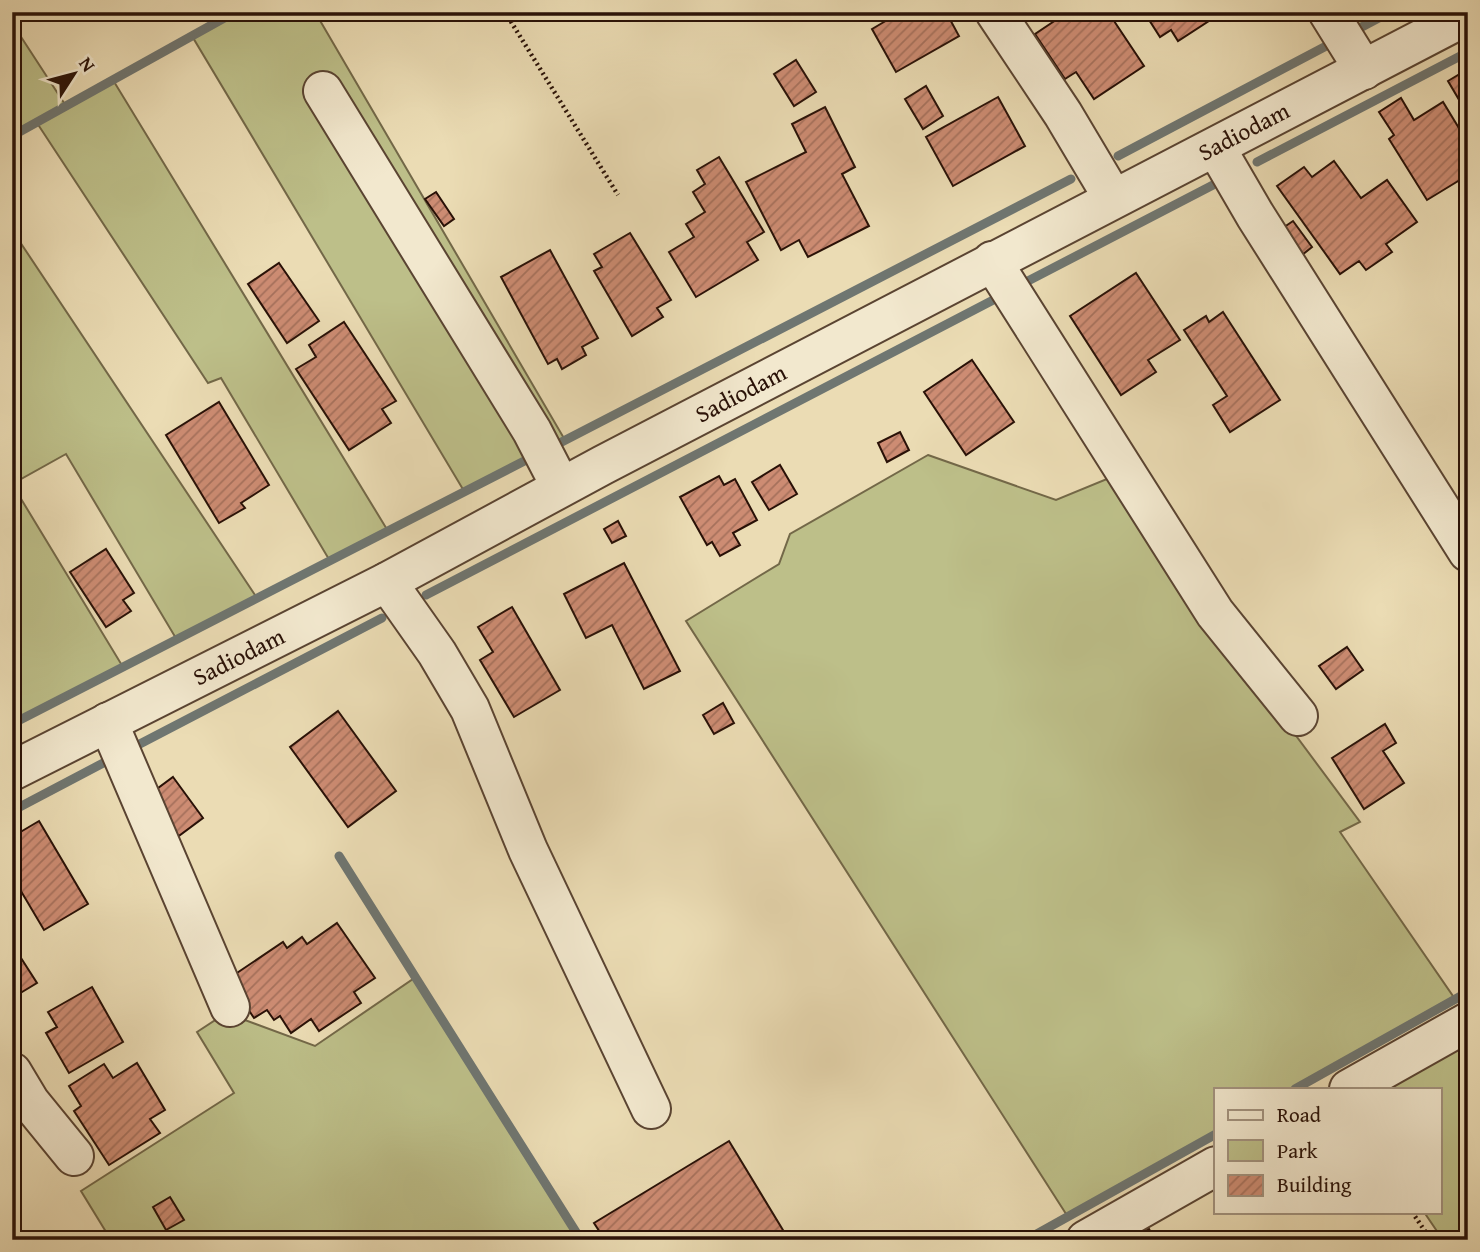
<svg xmlns="http://www.w3.org/2000/svg" width="1480" height="1252" font-family="'Gentium Book Plus',serif">
	<style>
		.green { fill: #bdbf89; stroke: #736848; stroke-width: 2 }
		.lines { fill: none; stroke-linecap: round; stroke-linejoin: round }
		.stream { stroke: #6f7671; stroke-width: 9 }
		.building { fill: url(#building-hatch); stroke: #291107; stroke-width: 2 }
		.minor-casing { stroke: #5a4432; stroke-width: 42 }
		.path { stroke: #291107; stroke-width: 4.5; stroke-dasharray: 2 3.5; stroke-linecap: butt }
		.minor { stroke: #f2e8ce; stroke-width: 38 }
		.labels { text-anchor: middle; stroke-width: 5; stroke-linejoin: round; paint-order: stroke }
		.street-label { font-size: 24px; fill: #291107; stroke: #f2e8ce }
	</style>
	<defs>
		<pattern id="building-hatch" width="6" height="6" patternUnits="userSpaceOnUse" patternTransform="scale(1.75)"><rect width="6" height="6" fill="#cd8c73"/><path d="M-1 1l2-2M0 6l6-6M5 7l2-2" fill="none" stroke="#a6715c"/></pattern>
	</defs>
	<rect width="100%" height="100%" fill="#ebdcb4"/>
	<filter id="stains"><feTurbulence type="fractalNoise" baseFrequency=".00286" numOctaves="4"/><feColorMatrix values="0 0 0 0 .2 0 0 0 0 .09 0 0 0 0 .02 0 0 0 .5 -.17"/></filter>
	<radialGradient id="worn" r=".72"><stop offset=".6" stop-color="#630" stop-opacity="0"/><stop offset="1" stop-color="#630" stop-opacity=".3"/></radialGradient>
	<!-- green -->
	<g class="green">
		<polygon points="235,12 315,12 565,440 464,491 192,36"/>
		<polygon points="1335,12 1390,12 1348,34"/>
		<polygon points="12,23 66,106 113,80 388,531 330,561 221,378 208,383 37,123 12,136"/>
		<polygon points="12,230 257,598 177,640 66,454 12,484"/>
		<polygon points="928,455 1056,500 1119,474 1208,617 1360,822 1340,832 1455,999 1295,1089 1216,1089 1216,1134 1068,1217 686,621 779,564 790,534"/>
		<polygon points="12,484 123,667 19,720 12,710"/>
		<polygon points="416,977 581,1240 111,1240 81,1191 234,1093 197,1032 226,1013 315,1046"/>
		<polygon points="1468,1036 1468,1240 1443,1240 1424,1212 1440,1212 1440,1089 1371,1089"/>
	</g>
	<g class="lines">
		<!-- stream -->
		<g class="stream">
			<polyline points="1358,29 1390,12"/>
			<polyline points="12,136 235,12"/>
			<polyline points="1118,156 1330,44"/>
			<polyline points="1257,162 1468,52"/>
			<polyline points="1026,282 1213,185"/>
			<polyline points="552,447 1071,179"/>
			<polyline points="426,595 999,297"/>
			<polyline points="12,724 534,456"/>
			<polyline points="134,747 382,618"/>
			<polyline points="12,811 107,761"/>
			<polyline points="339,856 581,1240"/>
			<polyline points="1295,1089 1468,992"/>
			<polyline points="1026,1240 1216,1134"/>
		</g>
	</g>
	<!-- building -->
	<g class="building">
		<polygon points="901,12 946,12 959,36 896,72 872,29"/>
		<polygon points="1068,12 1108,12 1144,66 1094,99 1076,72 1065,79 1035,34"/>
		<polygon points="1144,12 1207,12 1212,19 1178,41 1171,30 1160,37"/>
		<polygon points="796,60 816,92 794,106 774,74"/>
		<polygon points="1468,69 1468,115 1448,81"/>
		<polygon points="926,86 943,116 923,129 905,99"/>
		<polygon points="998,97 1025,146 953,186 926,137"/>
		<polygon points="1401,98 1414,120 1443,102 1468,143 1468,175 1427,200 1389,139 1394,135 1379,112"/>
		<polygon points="825,107 855,167 842,174 869,226 808,257 799,240 781,250 746,182 806,152 792,124"/>
		<polygon points="719,157 764,232 747,242 758,260 696,297 669,252 694,237 686,224 705,212 693,192 705,184 697,170"/>
		<polygon points="1334,161 1361,198 1387,180 1417,222 1386,244 1392,252 1366,270 1359,261 1340,274 1277,186 1304,167 1312,177"/>
		<polygon points="436,192 454,219 444,226 425,199"/>
		<polygon points="1293,221 1312,247 1297,259 1277,232"/>
		<polygon points="630,233 671,300 657,308 663,317 632,336 594,271 602,267 594,254"/>
		<polygon points="550,250 598,338 582,347 586,355 562,369 557,359 548,364 501,277"/>
		<polygon points="279,263 319,321 287,343 248,284"/>
		<polygon points="1136,273 1180,340 1148,360 1156,372 1121,395 1070,316"/>
		<polygon points="1223,312 1280,400 1230,432 1213,405 1227,396 1184,330 1206,316 1209,322"/>
		<polygon points="344,322 396,401 382,409 391,423 349,450 296,369 316,357 309,345"/>
		<polygon points="972,360 1014,422 966,455 924,392"/>
		<polygon points="219,402 269,485 241,503 245,508 219,523 166,435"/>
		<polygon points="900,432 909,450 887,462 878,443"/>
		<polygon points="780,465 797,494 769,510 752,482"/>
		<polygon points="719,476 724,485 735,479 757,520 733,533 740,545 720,556 712,542 707,545 680,497"/>
		<polygon points="618,521 626,536 612,543 604,529"/>
		<polygon points="106,549 134,593 123,600 131,611 106,627 70,572"/>
		<polygon points="624,563 680,671 644,689 612,625 586,638 564,594"/>
		<polygon points="512,607 560,690 514,717 480,660 493,652 478,627"/>
		<polygon points="1347,647 1363,670 1336,689 1319,666"/>
		<polygon points="723,703 734,723 714,734 703,715"/>
		<polygon points="338,711 396,791 348,827 290,747"/>
		<polygon points="1385,724 1396,743 1383,751 1404,783 1364,809 1332,758"/>
		<polygon points="173,777 203,818 172,841 142,800"/>
		<polygon points="39,821 88,904 44,930 12,876 12,837"/>
		<polygon points="337,923 375,978 354,992 361,1003 319,1031 311,1019 291,1033 280,1016 274,1020 267,1010 254,1018 228,979 283,942 287,948 302,937 307,944"/>
		<polygon points="12,944 37,983 12,998"/>
		<polygon points="92,987 123,1042 69,1073 46,1033 57,1027 48,1012"/>
		<polygon points="137,1063 165,1110 150,1119 160,1133 109,1165 74,1111 81,1106 69,1086 104,1064 113,1078"/>
		<polygon points="729,1141 789,1240 605,1240 594,1223"/>
		<polygon points="170,1197 184,1220 166,1230 153,1207"/>
		<polygon points="1149,1229 1155,1240 1130,1240"/>
	</g>
	<g class="lines">
		<defs>
			<g id="minor">
				<polyline points="995,12 1063,114 1113,198"/>
				<polyline points="1328,12 1364,70"/>
				<polyline points="323,91 532,431 561,487"/>
				<polyline points="1216,148 1255,215 1468,552"/>
				<polyline points="992,261 1215,613 1298,716"/>
				<polyline points="387,582 437,653 470,709 528,850 651,1109"/>
				<polyline points="108,722 230,1007"/>
				<path id="s1" d="M12,771l375,-189 216,-117 865,-450"/>
				<polyline points="12,1072 30,1102 74,1156"/>
				<polyline points="1349,1089 1468,1022"/>
				<polyline points="1086,1240 1216,1166"/>
			</g>
		</defs>
		<!-- minor casing -->
		<use href="#minor" class="minor-casing"/>
		<!-- path -->
		<g class="path">
			<polyline points="505,12 618,195"/>
			<polyline points="1412,1212 1431,1240"/>
		</g>
		<!-- minor -->
		<use href="#minor" class="minor"/>
	</g>
	<g class="labels">
		<!-- street labels -->
		<g class="street-label">
			<text dy="8" stroke="none"><textPath href="#s1" startOffset="1388">Sadiodam</textPath></text>
			<text dy="8" stroke="none"><textPath href="#s1" startOffset="821">Sadiodam</textPath></text>
			<text dy="8" stroke="none"><textPath href="#s1" startOffset="254">Sadiodam</textPath></text>
		</g>
	</g>
	<!-- margin -->
	<rect width="1480" height="1252" fill="none" stroke="#ebdcb4" stroke-width="42"/>
	<rect x="14" y="14" width="1452" height="1224" fill="none" stroke="#291107" stroke-width="3.5"/>
	<rect x="21" y="21" width="1438" height="1210" fill="none" stroke="#291107" stroke-width="2"/>
	<!-- legend -->
	<rect x="1214" y="1088" width="228" height="126" fill="#f2e8ce" stroke="#a2927e" stroke-width="2"/>
	<rect x="1228" y="1110" width="35" height="10" fill="#f2e8ce" stroke="#a2927e" stroke-width="2"/>
	<text x="1277" y="1122" font-size="21" fill="#291107">Road</text>
	<rect x="1228" y="1140" width="35" height="21" fill="#bdbf89" stroke="#a2927e" stroke-width="2"/>
	<text x="1277" y="1158" font-size="21" fill="#291107">Park</text>
	<rect x="1228" y="1175" width="35" height="21" fill="url(#building-hatch)" stroke="#a2927e" stroke-width="2"/>
	<text x="1277" y="1192" font-size="21" fill="#291107">Building</text>
	<!-- north arrow -->
	<g transform="translate(74 74) rotate(54)" stroke="#f2e8ce" stroke-width="5" paint-order="stroke">
	<path d="M0-5L12 26L0 18L-12 26Z" fill="#291107"/>
	<text y="-10" font-size="19" font-weight="bold" text-anchor="middle" fill="#291107">N</text>
	</g>
	<rect width="100%" height="100%" filter="url(#stains)"/>
	<rect width="100%" height="100%" fill="url(#worn)"/>
</svg>
